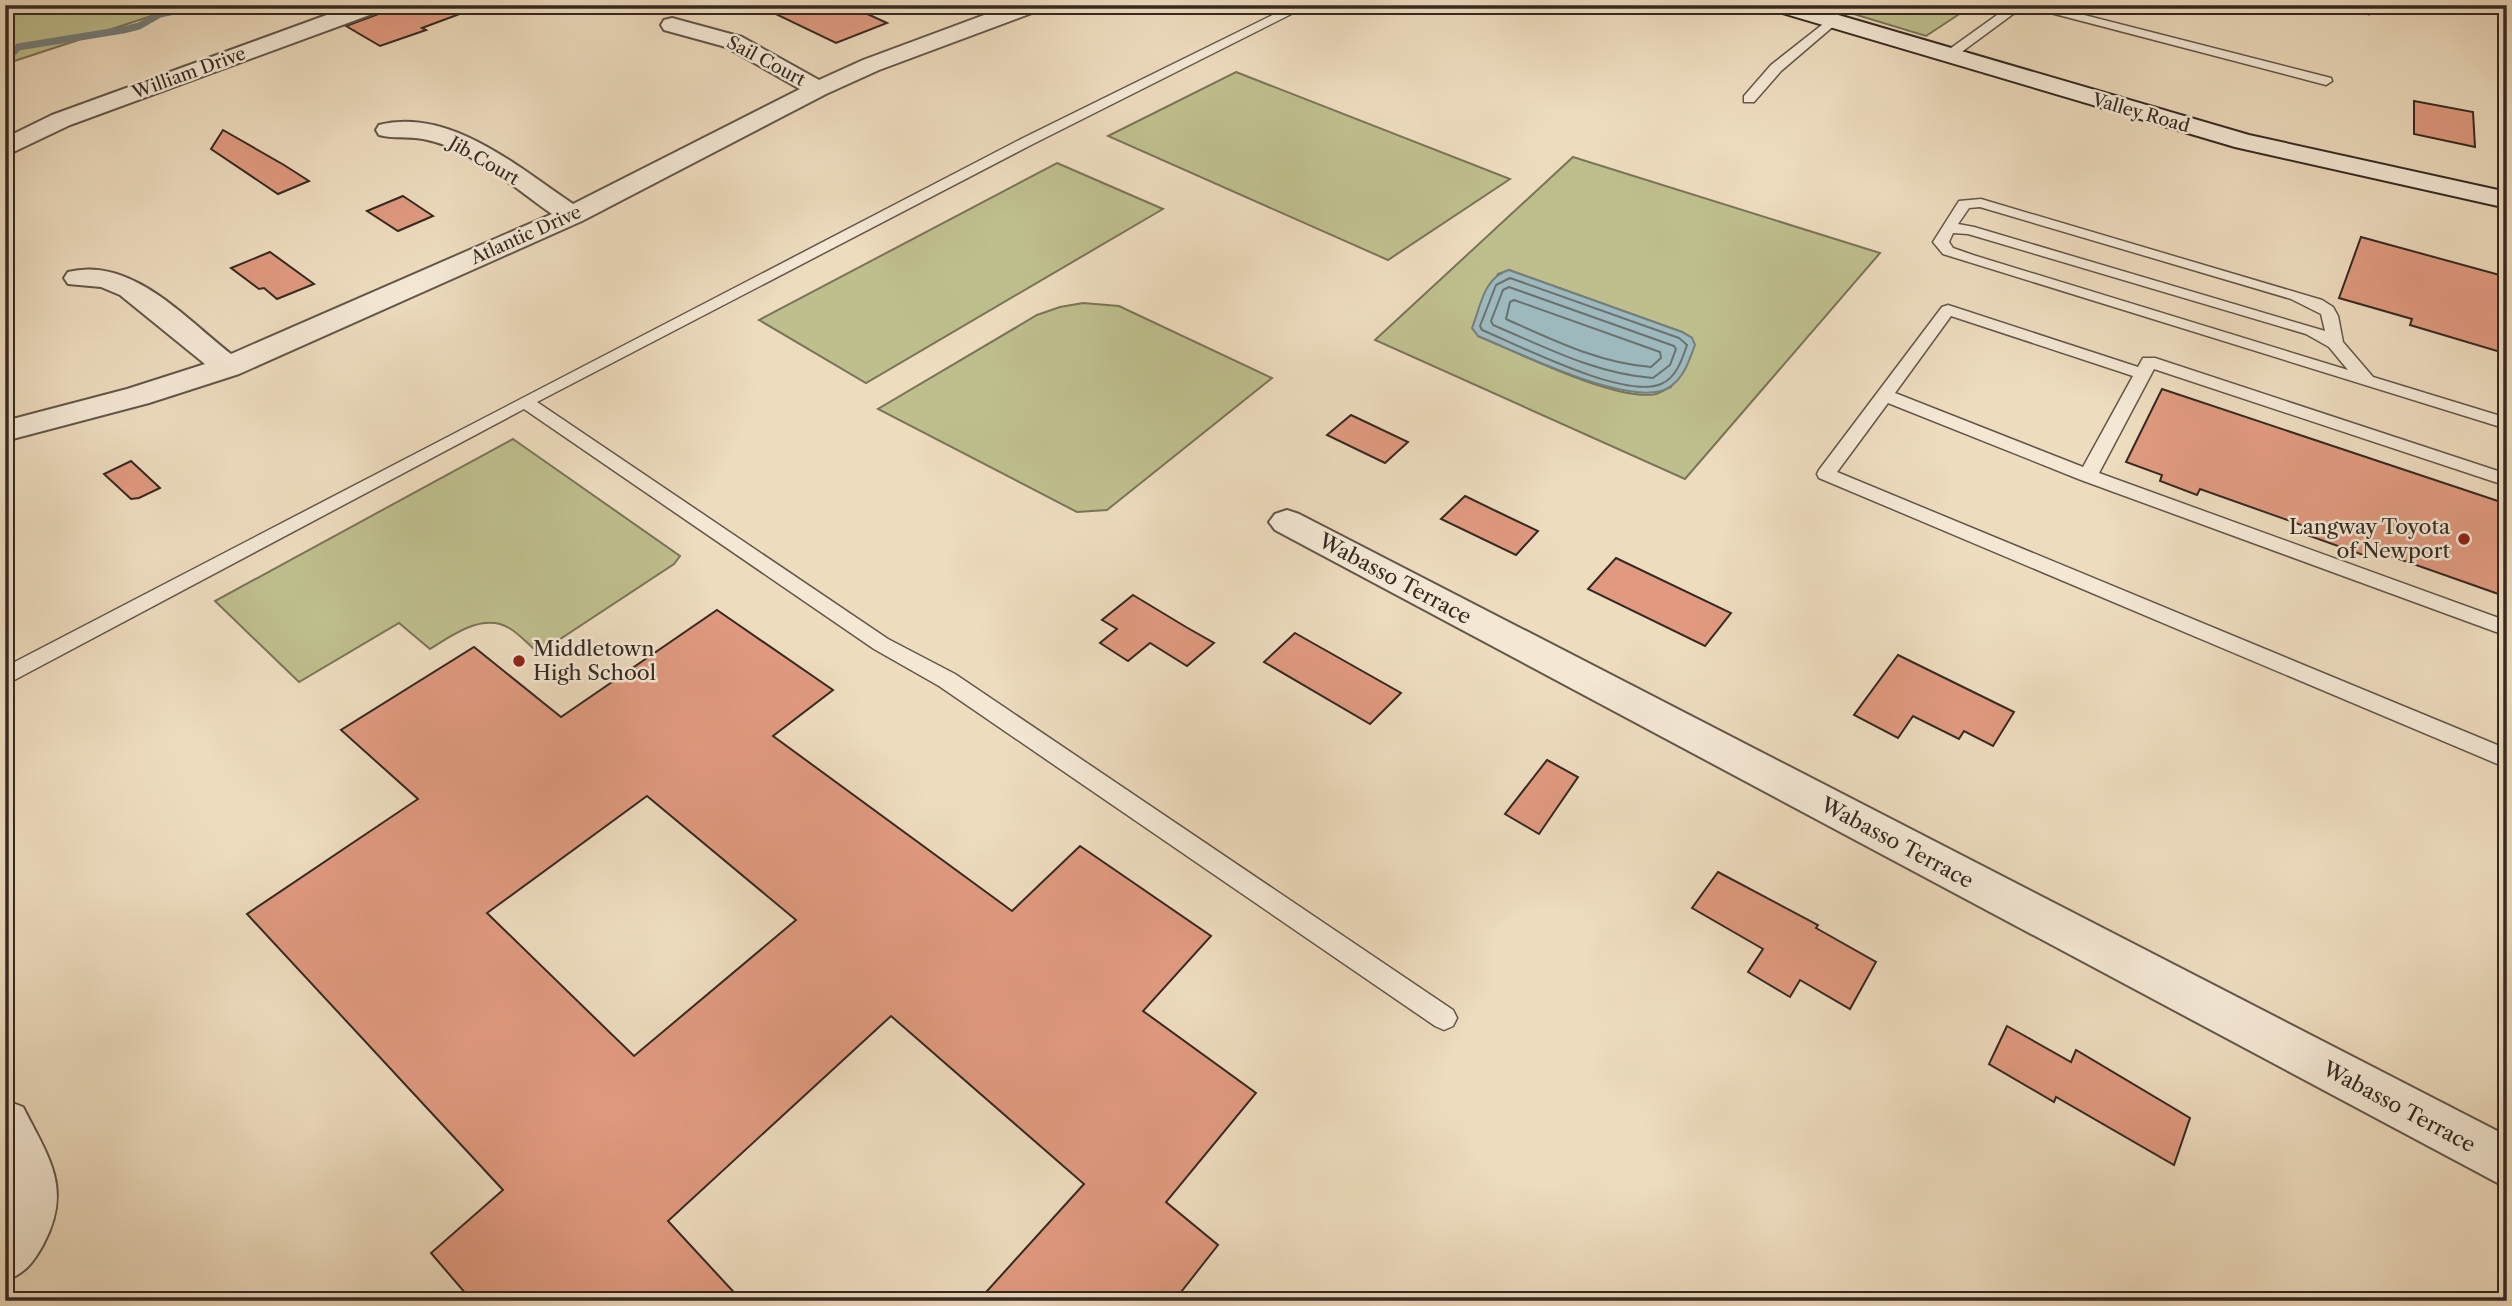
<svg xmlns="http://www.w3.org/2000/svg" width="2512" height="1306" font-family="'Libre Caslon Text',serif">
	<style>
		.green { fill: #bfbf8e; stroke: #7a7458; stroke-width: 2; fill-rule: evenodd }
		.water { fill: #9eb9bd; stroke: #747f7f; stroke-width: 2 }
		.lines { fill: none; stroke-linecap: round; stroke-linejoin: round }
		.shore { stroke: #6a7170; stroke-width: 2 }
		.stream { stroke: #747f7f; stroke-width: 7 }
		.building { fill: #e19a80; stroke: #352922; stroke-width: 2; fill-rule: evenodd }
		.service-casing { stroke: #635649; stroke-width: 3 }
		.minor-casing { stroke: #635649; stroke-width: 4 }
		.secondary-casing { stroke: #352922; stroke-width: 4 }
		.service { fill: #f4e8d5; fill-rule: evenodd }
		.minor { fill: #f4e8d5; fill-rule: evenodd }
		.secondary { fill: #f4e8d5; fill-rule: evenodd }
		.poi-dot { fill: #8f2418; stroke: #f4e8d5; stroke-width: 2.5 }
		.labels { text-anchor: middle; stroke-width: 5; stroke-linejoin: round; paint-order: stroke }
		.far-street-label { font-size: 18px; fill: #352922; stroke: #f4e8d5 }
		.poi-label { font-size: 21px; fill: #352922; stroke: #f4e8d5; text-anchor: end }
		.street-label { font-size: 21px; fill: #352922; stroke: #f4e8d5 }
	</style>
	<rect width="100%" height="100%" fill="#eedcbf"/>
	<filter id="stains"><feTurbulence type="fractalNoise" baseFrequency=".00286" numOctaves="4"/><feColorMatrix values="0 0 0 0 .2 0 0 0 0 .09 0 0 0 0 .02 0 0 0 .5 -.17"/></filter>
	<radialGradient id="worn" r=".72"><stop offset=".6" stop-color="#630" stop-opacity="0"/><stop offset="1" stop-color="#630" stop-opacity=".3"/></radialGradient>
	<!-- green -->
	<g class="green">
		<polygon points="16,5 185,5 5,64 5,9"/>
		<polygon points="1824,5 1973,5 1926,36"/>
		<polygon points="1236,72 1510,179 1388,260 1108,136"/>
		<path d="M1573,157l307,96 -195,226 -310,-139zM1509,270l173,62 10,6 -21,49c-5,2 -10,5 -15,7 -40,8 -137,-41 -178,-58l20,-62z"/>
		<polygon points="1057,163 1163,209 866,383 759,320"/>
		<polygon points="1083,303 1119,306 1272,378 1107,510 1077,512 878,409 1037,315 1060,307"/>
		<path d="M513,439l167,117 -6,8 -129,85h-11c-8,-7 -16,-16 -25,-21 -26,-16 -58,8 -79,21l-31,-26 -100,59 -84,-81z"/>
	</g>
	<!-- water -->
	<path class="water" d="M1509,270l173,62 10,6 3,7c-6,15 -10,31 -24,41 -33,27 -155,-35 -193,-50l-6,-8c9,-23 12,-51 37,-58z"/>
	<g class="lines">
		<!-- shore -->
		<g class="shore">
			<path d="M1510,278l169,60 8,7c-5,15 -11,33 -26,39 -36,16 -143,-39 -179,-54l-2,-4 16,-41z"/>
			<path d="M1509,287l165,59 2,3 -6,16 -17,13c-57,-4 -108,-31 -160,-53l-2,-4 12,-31z"/>
			<path d="M1514,300l146,52 1,6 -10,9c-52,-4 -98,-27 -145,-48l4,-17z"/>
		</g>
		<!-- stream -->
		<polyline class="stream" points="5,62 18,47 123,30 139,26 160,14 203,5"/>
	</g>
	<!-- building -->
	<g class="building">
		<polygon points="388,5 475,5 476,8 422,28 426,30 380,46 346,26 384,12"/>
		<polygon points="757,5 848,5 887,23 836,43"/>
		<polygon points="2414,101 2473,112 2475,147 2414,134"/>
		<polygon points="223,130 284,165 309,181 278,194 211,149"/>
		<polygon points="403,196 433,216 398,231 367,211"/>
		<polygon points="2361,237 2507,277 2507,354 2410,325 2412,319 2339,298"/>
		<polygon points="270,252 314,284 277,299 264,288 259,289 231,268"/>
		<polygon points="2162,389 2507,504 2507,597 2368,548 2366,556 2304,534 2307,527 2200,489 2197,495 2160,481 2162,475 2126,462"/>
		<polygon points="1351,415 1408,442 1385,463 1327,435"/>
		<polygon points="131,461 160,488 139,498 131,499 104,474"/>
		<polygon points="1465,496 1498,512 1538,531 1516,555 1441,519"/>
		<polygon points="1616,558 1731,613 1705,646 1588,589"/>
		<polygon points="1133,595 1186,627 1214,643 1187,666 1150,643 1128,661 1100,643 1117,629 1102,620"/>
		<path d="M717,610l116,80 -60,46 239,175 68,-65 131,90 -68,75 113,82 -90,109 52,43 -44,56h-196l106,-117 -193,-168 -223,205 74,80h-270l-41,-48 72,-63 -256,-276 171,-115 -77,-69 133,-83 87,70zM647,796l149,124 -162,136 -147,-143z"/>
		<polygon points="1295,633 1401,693 1370,724 1264,662"/>
		<polygon points="1898,655 2014,712 1993,746 1964,731 1959,739 1913,716 1898,738 1854,715"/>
		<polygon points="1547,760 1578,777 1539,834 1505,814"/>
		<polygon points="1718,872 1818,925 1816,928 1876,962 1850,1009 1800,980 1790,997 1748,972 1763,949 1692,908"/>
		<polygon points="2007,1026 2071,1062 2076,1050 2190,1118 2174,1165 2056,1097 2054,1102 1989,1064"/>
	</g>
	<g class="lines">
		<defs>
			<g id="service">
				<polygon points="1293,5 1309,5 1033,144 537,402 888,639 955,674 1453,1010 1457,1018 1453,1026 1444,1030 1435,1026 939,686 874,649 524,409 5,685 5,667 1023,138"/>
				<polygon points="2011,5 2045,5 2331,78 2332,81 2326,85 2024,6 1952,59 1944,59 1944,53"/>
				<polygon points="2345,5 2365,5 2375,10 2369,14"/>
				<polygon points="2488,5 2507,5 2507,12 2490,8"/>
				<polygon points="1832,17 1838,21 1836,24 1781,71 1754,102 1744,102 1744,96 1771,65"/>
				<path d="M1981,199l341,101 11,7 5,9 5,26 30,35 134,41v11l-564,-175 -10,-12 26,-41zM1980,207l311,92 30,15 4,17 -351,-104 -16,-3 11,-16zM1953,233l15,1 338,100 23,13 19,23 -375,-115 -20,-7 -4,-6z"/>
				<path d="M1948,305l190,62 5,-9h12l352,116v12l-353,-117 -55,104 408,148v15l-426,-156 -193,-77 -51,69 670,277v19l-688,-290 -2,-4 2,-4 123,-163zM1951,316l182,60 -50,91 -188,-74z"/>
			</g>
			<g id="minor">
				<polygon points="354,5 386,5 383,10 70,125 5,156 5,138 52,115"/>
				<path d="M1011,5h32l-3,5 -161,60 -53,24 -244,127 -343,153 -90,29 -144,38v-20l122,-32 78,-25 -85,-69 -19,-8 -33,-3 -4,-6 4,-6c63,-16 117,46 163,82l321,-140c-39,-27 -81,-66 -129,-75 -14,-3 -29,0 -44,-4l-3,-5 3,-5c71,-18 140,43 194,79l227,-115 -74,-42 -62,-17 -3,-5 3,-5 8,-2 70,19 77,43 44,-20z"/>
				<polygon points="1287,510 1299,514 2507,1136 2507,1188 1275,530 1269,522 1275,514"/>
				<path d="M5,1100l18,7c26,51 50,82 20,138 -10,18 -18,28 -38,36z"/>
			</g>
			<polygon id="secondary" points="1769,5 1804,5 2249,135 2507,192 2507,208 2235,147 1772,10"/>
		</defs>
		<!-- service casing -->
		<use href="#service" class="service-casing"/>
		<!-- minor casing -->
		<use href="#minor" class="minor-casing"/>
		<!-- secondary casing -->
		<use href="#secondary" class="secondary-casing"/>
		<!-- service -->
		<use href="#service" class="service"/>
		<!-- minor -->
		<use href="#minor" class="minor"/>
		<!-- secondary -->
		<use href="#secondary" class="secondary"/>
	</g>
	<!-- markers -->
	<g class="poi-dot">
		<circle cx="2464" cy="539" r="7"/>
		<circle cx="519" cy="661" r="7"/>
	</g>
	<g class="labels">
		<!-- far-street labels -->
		<g class="far-street-label">
			<text transform="translate(766 61) rotate(28)" y="6">Sail Court</text>
			<text transform="translate(189 73) rotate(-20)" y="6">William Drive</text>
			<text transform="translate(2141 113) rotate(16)" y="6">Valley Road</text>
			<text transform="translate(484 161) rotate(30)" y="6">Jib Court</text>
			<text transform="translate(526 235) rotate(-24)" y="6">Atlantic Drive</text>
		</g>
		<!-- poi labels -->
		<g class="poi-label">
			<text x="2450" y="534">Langway Toyota<tspan x="2450" dy="24">of Newport</tspan></text>
			<text x="533" y="656" text-anchor="start">Middletown<tspan x="533" dy="24">High School</tspan></text>
		</g>
		<!-- street labels -->
		<g class="street-label">
			<text transform="translate(1395 579) rotate(28)" y="7">Wabasso Terrace</text>
			<text transform="translate(1897 843) rotate(28)" y="7">Wabasso Terrace</text>
			<text transform="translate(2399 1107) rotate(28)" y="7">Wabasso Terrace</text>
		</g>
	</g>
	<!-- margin -->
	<rect width="2512" height="1306" fill="none" stroke="#eedcbf" stroke-width="28"/>
	<rect x="7" y="7" width="2498" height="1292" fill="none" stroke="#352922" stroke-width="3.5"/>
	<rect x="14" y="14" width="2484" height="1278" fill="none" stroke="#352922" stroke-width="2"/>
	<rect width="100%" height="100%" filter="url(#stains)"/>
	<rect width="100%" height="100%" fill="url(#worn)"/>
</svg>
